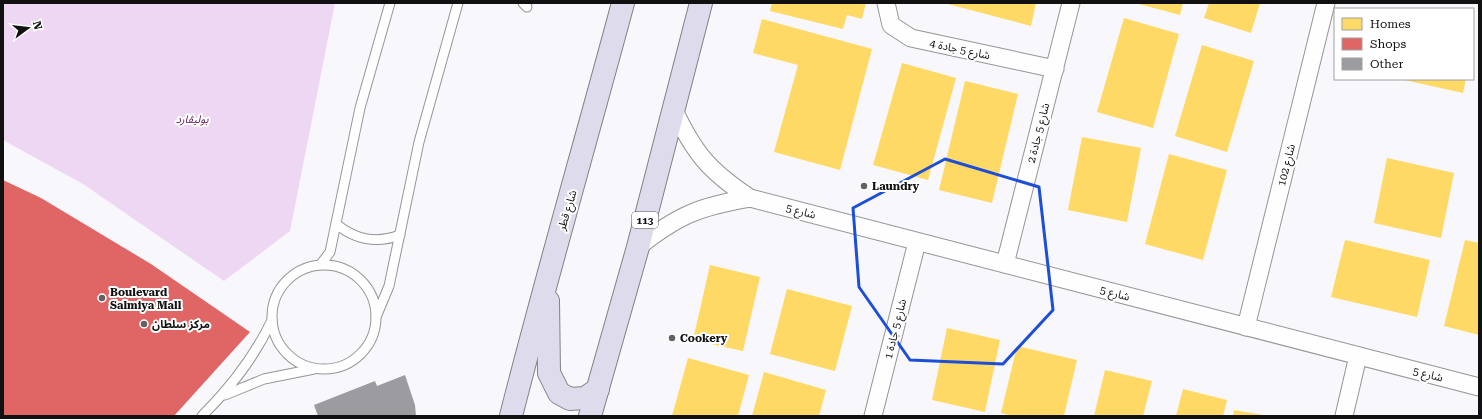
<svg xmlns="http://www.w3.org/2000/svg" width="1482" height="419" font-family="'Roboto Serif','Noto Sans Arabic',serif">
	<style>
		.green { fill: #edd7f2 }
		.homes { fill: #ffd966 }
		.shops { fill: #e06666 }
		.building { fill: #9c9ca0 }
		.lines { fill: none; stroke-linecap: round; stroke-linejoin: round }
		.service-casing { stroke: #959597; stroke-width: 11 }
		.minor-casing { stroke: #959597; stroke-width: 19 }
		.primary-casing { stroke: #828284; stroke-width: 24 }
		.service { stroke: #fefeff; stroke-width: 9 }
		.minor { stroke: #fefeff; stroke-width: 17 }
		.primary { stroke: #dedcec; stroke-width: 22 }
		.marked { fill: none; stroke: #1d4ed8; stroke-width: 3; stroke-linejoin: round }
		.poi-dot { fill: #626263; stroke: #fff; stroke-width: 1.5 }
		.labels { text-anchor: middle; stroke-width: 4; stroke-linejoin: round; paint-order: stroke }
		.shield { fill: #fff; stroke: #585858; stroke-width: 1 }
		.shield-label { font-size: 10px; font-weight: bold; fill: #111 }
		.street-label { font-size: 11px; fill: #111; stroke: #fff }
		.park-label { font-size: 11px; font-style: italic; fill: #69205c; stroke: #fff }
		.poi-label { font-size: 11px; font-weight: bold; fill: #111; stroke: #fff; text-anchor: start }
	</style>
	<rect width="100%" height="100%" fill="#f7f7fc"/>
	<!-- green -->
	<polygon class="green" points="3,3 335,3 290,231 224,281 83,184 3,140"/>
	<!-- homes -->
	<g class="homes">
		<polygon points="772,3 866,3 862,19 847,15 843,29 770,11"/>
		<polygon points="944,3 1036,3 1031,26"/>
		<polygon points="1135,3 1183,3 1180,15"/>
		<polygon points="1209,3 1260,3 1251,33 1204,18"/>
		<polygon points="1124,18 1179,34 1153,128 1097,112"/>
		<polygon points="762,19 872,49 840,170 774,152 798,65 753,53"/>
		<polygon points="1202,45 1254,61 1227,152 1175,136"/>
		<polygon points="902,63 956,78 928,180 873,165"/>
		<polygon points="1400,79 1466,79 1463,93"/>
		<polygon points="965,81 1018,94 992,203 939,190"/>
		<polygon points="1082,137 1141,148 1127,222 1068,210"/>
		<polygon points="1169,154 1227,170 1203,260 1145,244"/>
		<polygon points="1387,158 1454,173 1441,238 1374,223"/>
		<polygon points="1345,240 1430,260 1417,317 1331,297"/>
		<polygon points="1465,240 1479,243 1479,335 1444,326"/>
		<polygon points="710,265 760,277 743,351 693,340"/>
		<polygon points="787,289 852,306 835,371 770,354"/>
		<polygon points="947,328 1000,340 985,412 932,400"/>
		<polygon points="1017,346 1077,360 1064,416 1013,416 1001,413"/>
		<polygon points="688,358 749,375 738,416 672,416"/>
		<polygon points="1105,370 1152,381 1143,416 1094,416"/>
		<polygon points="764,372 826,390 819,416 752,416"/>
		<polygon points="1183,389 1227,400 1223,416 1176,416"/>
		<polygon points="1234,410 1263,415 1263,416 1233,416"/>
	</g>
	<!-- shops -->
	<polygon class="shops" points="3,180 41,198 151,264 250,332 174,416 3,416"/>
	<!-- building -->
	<polygon class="building" points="405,375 415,405 416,416 318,416 314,405 375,381 377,386"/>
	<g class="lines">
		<defs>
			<g id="service">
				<polyline points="523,3 527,7"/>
				<path d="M336,224c20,16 40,20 64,11"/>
				<polyline points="321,264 330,252 360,108 390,3"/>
				<circle cx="324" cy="317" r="52"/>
				<polyline points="376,317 389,286 419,142 458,3"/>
				<polyline points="225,395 264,379 314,369"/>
				<path d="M202,416c29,-29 52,-58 70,-96"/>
			</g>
			<g id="minor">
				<polyline points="886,3 891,25 911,38 1055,69"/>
				<path d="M673,108c21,45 36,63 77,90l729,189"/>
				<path d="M638,247c40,-32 63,-41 112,-49"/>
				<polyline points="1005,264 1071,3"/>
				<polyline points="1246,327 1326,3"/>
				<polyline points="873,416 917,242"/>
				<polyline points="1344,416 1358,356"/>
			</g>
			<g id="primary">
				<polyline points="548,301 549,373 559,393 570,399 585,398 598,389"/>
				<path d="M511,416c35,-138 75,-275 112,-413"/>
				<polyline points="590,416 638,247 701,3"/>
			</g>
		</defs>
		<!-- service casing -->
		<use href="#service" class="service-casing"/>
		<!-- minor casing -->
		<use href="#minor" class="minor-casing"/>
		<!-- primary casing -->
		<use href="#primary" class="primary-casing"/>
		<!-- service -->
		<use href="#service" class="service"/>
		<!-- minor -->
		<use href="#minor" class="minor"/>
		<!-- primary -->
		<use href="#primary" class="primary"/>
	</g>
	<!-- marked area -->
	<path class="marked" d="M945,159l94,28 14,123 -50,54 -93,-4 -51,-73 -6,-79z"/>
	<!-- markers -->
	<g class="poi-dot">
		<circle cx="864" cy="186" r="4"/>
		<circle cx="102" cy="298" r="4"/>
		<circle cx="144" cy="324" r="4"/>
		<circle cx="672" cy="338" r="4"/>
	</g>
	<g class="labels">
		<!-- shield labels -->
		<rect class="shield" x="632" y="212" width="26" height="16" rx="3"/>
		<g class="shield-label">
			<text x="645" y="224">113</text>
		</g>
		<!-- street labels -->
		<g class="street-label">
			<text transform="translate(960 49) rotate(12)" y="4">شارع 5 جادة 4</text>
			<text transform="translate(1038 133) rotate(-76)" y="4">شارع 5 جادة 2</text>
			<text transform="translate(1286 165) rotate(-76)" y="4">شارع 102</text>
			<text transform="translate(567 210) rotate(-73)" y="4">شارع قطر</text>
			<text transform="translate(801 211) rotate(15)" y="4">شارع 5</text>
			<text transform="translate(1115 293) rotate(15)" y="4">شارع 5</text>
			<text transform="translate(895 329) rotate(-76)" y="4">شارع 5 جادة 1</text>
			<text transform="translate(1428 374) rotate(14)" y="4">شارع 5</text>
		</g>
		<!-- park labels -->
		<g class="park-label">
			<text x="192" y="123">بوليڤارد</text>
		</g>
		<!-- poi labels -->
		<g class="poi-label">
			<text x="872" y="190">Laundry</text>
			<text x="110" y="296">Boulevard<tspan x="110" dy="13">Salmiya Mall</tspan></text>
			<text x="152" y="328">مركز سلطان</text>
			<text x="680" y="342">Cookery</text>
		</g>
	</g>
	<!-- border -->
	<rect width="1482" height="419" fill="none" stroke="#111111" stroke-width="8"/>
	<!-- legend -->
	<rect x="1334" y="8" width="140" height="72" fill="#ffffff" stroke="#a0a0a0"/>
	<rect x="1342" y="18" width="20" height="12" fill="#ffd966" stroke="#a0a0a0"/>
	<text x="1370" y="28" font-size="12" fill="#111111">Homes</text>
	<rect x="1342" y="38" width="20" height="12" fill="#e06666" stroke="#a0a0a0"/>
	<text x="1370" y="48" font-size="12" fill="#111111">Shops</text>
	<rect x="1342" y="58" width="20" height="12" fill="#9c9ca0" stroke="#a0a0a0"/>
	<text x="1370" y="68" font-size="12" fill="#111111">Other</text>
	<!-- north arrow -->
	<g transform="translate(28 28) rotate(75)" stroke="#ffffff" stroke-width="3" paint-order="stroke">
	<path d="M0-3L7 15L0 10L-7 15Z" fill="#111111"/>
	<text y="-6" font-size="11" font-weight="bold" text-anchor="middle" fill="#111111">N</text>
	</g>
</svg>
